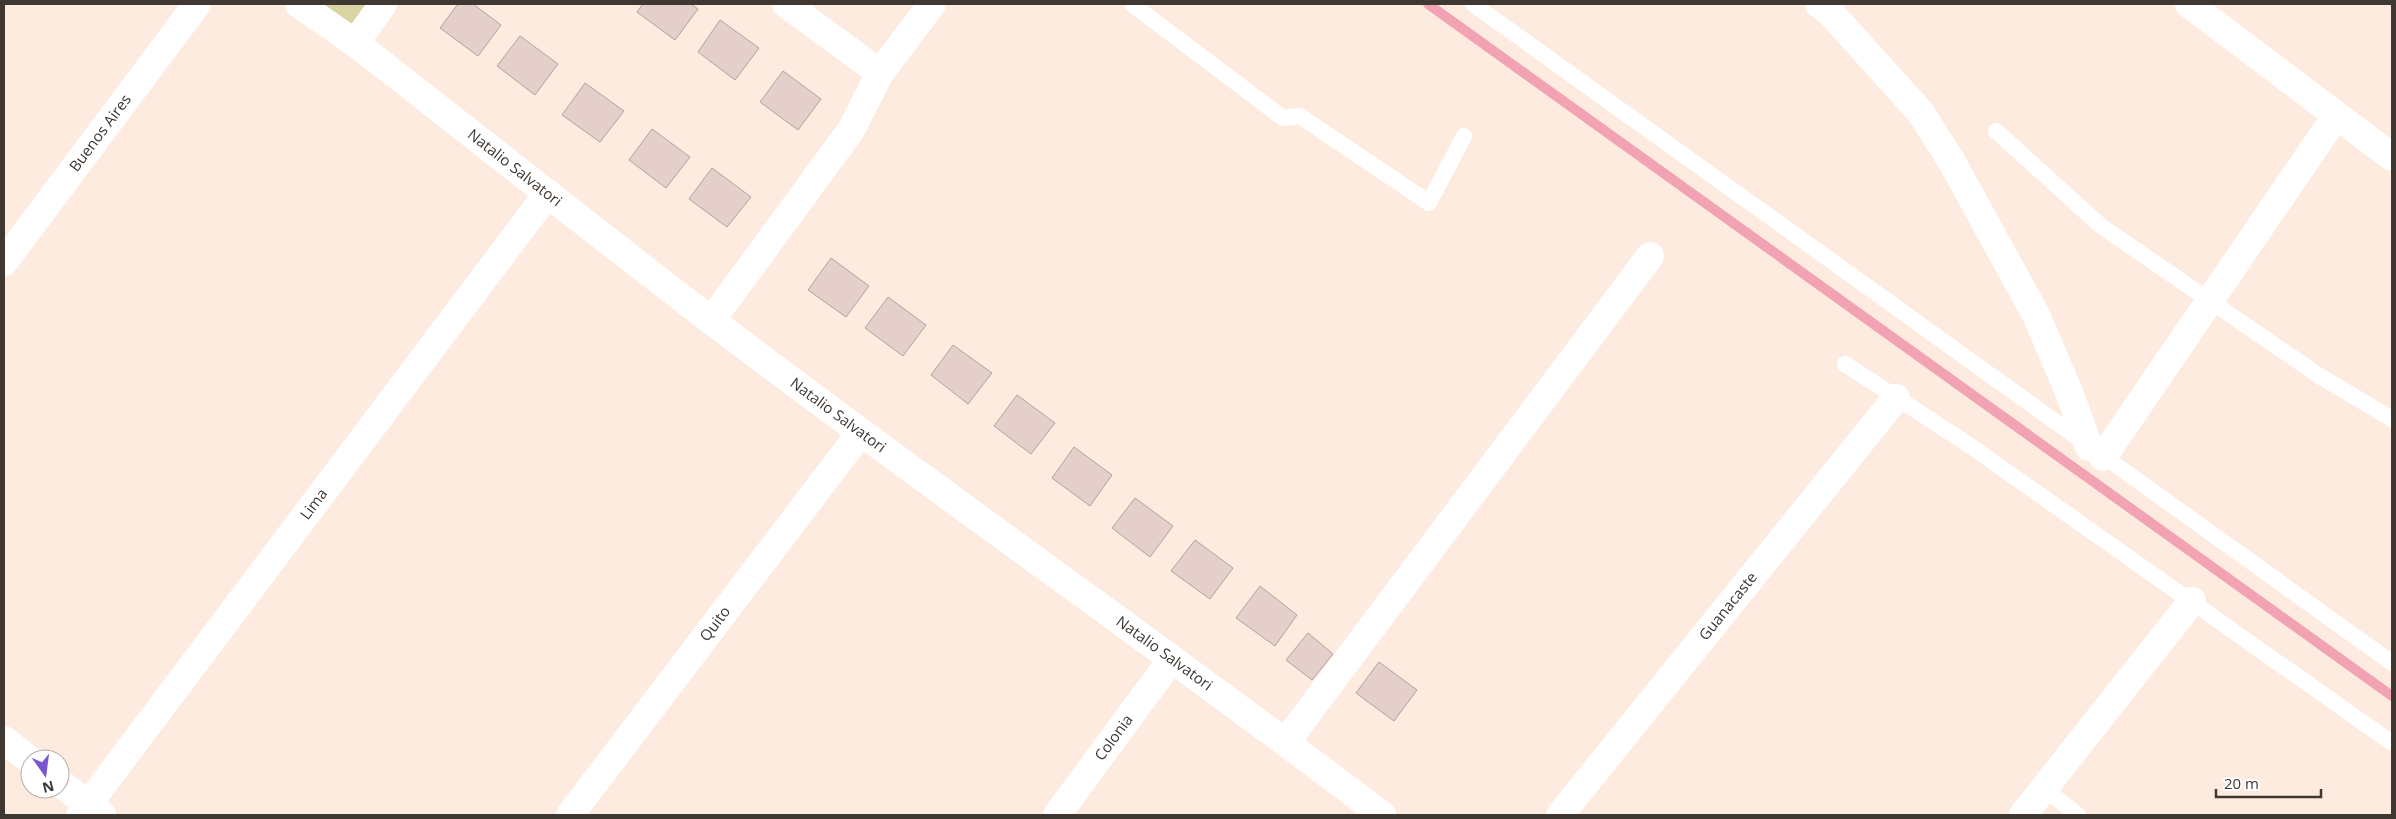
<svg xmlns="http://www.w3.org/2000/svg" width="2396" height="819" font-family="'Open Sans',sans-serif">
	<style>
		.green { fill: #d9d4a2 }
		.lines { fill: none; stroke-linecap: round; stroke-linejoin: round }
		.stream { stroke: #f1a3b3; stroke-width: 10 }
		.building { fill: #e5cfca; stroke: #b59f9b }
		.lane { stroke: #fff; stroke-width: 16 }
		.street { stroke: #fff; stroke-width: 28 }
		.labels { text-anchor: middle; stroke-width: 5; stroke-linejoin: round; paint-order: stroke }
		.street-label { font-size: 15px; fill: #3e3732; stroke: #fff }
	</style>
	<rect width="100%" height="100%" fill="#feebdf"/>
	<!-- green -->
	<polygon class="green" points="299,4 383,4 355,43"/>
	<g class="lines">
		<!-- stream -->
		<polyline class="stream" points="1428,4 2392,696"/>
	</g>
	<!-- building -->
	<g class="building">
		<polygon points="458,4 473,4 501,25 478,56 440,28"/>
		<polygon points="643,4 691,4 698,9 675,40 637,12"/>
		<polygon points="720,20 759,48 735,80 698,52"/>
		<polygon points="520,36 558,64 535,95 497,66"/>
		<polygon points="783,71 821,99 798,130 760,102"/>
		<polygon points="585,83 624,111 600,142 562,115"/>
		<polygon points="652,129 690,157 666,188 629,160"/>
		<polygon points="712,168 751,197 727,227 689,199"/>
		<polygon points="831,258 869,286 846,317 808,290"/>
		<polygon points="888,297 926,325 903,356 865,328"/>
		<polygon points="953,345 992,373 968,404 931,375"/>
		<polygon points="1017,395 1055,423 1031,454 994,426"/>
		<polygon points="1074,447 1112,475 1090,506 1052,478"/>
		<polygon points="1135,498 1173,526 1150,557 1112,528"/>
		<polygon points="1195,540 1233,568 1210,599 1171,571"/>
		<polygon points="1260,586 1297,615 1275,646 1236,618"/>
		<polygon points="1308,633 1333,654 1312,680 1286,660"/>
		<polygon points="1379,662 1417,690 1394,721 1356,693"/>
	</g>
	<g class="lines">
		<!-- lane -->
		<g class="lane">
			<polyline points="1132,4 1283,118 1300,116 1429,203 1464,136"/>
			<polyline points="1473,4 2392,663"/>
			<polyline points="1996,131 2101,226 2318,375 2392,419"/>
			<polyline points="1845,364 1969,445 2392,743"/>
			<polyline points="2045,789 2078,815"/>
		</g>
		<!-- street -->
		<g class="street">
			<path id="s1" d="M299,4l56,39c119,92 237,187 357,278 221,168 449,326 670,494"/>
			<polyline points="786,4 880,73"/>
			<polyline points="1819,4 1829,11 1921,113 1952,162 2036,315 2069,392 2089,447"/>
			<polyline points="2189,4 2392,157"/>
			<polyline points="355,43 383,4"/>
			<path id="s2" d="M4,262l193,-258"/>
			<polyline points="711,321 851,130 880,73 932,4"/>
			<polyline points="2103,457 2336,116"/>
			<polyline points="4,740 30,760"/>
			<polyline points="1286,742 1650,256"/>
			<polyline points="60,783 102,815"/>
			<path id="s3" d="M80,815l468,-622"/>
			<path id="s4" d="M570,815l291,-383"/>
			<path id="s5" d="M1057,815l114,-155"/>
			<path id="s6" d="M1560,815l336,-417"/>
			<polyline points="2023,815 2192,601"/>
		</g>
	</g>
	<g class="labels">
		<!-- street labels -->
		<g class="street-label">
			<text dy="5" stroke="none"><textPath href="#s2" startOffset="161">Buenos Aires</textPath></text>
			<text dy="5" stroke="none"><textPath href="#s1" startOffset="271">Natalio Salvatori</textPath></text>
			<text dy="5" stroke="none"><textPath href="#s1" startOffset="678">Natalio Salvatori</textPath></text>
			<text dy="5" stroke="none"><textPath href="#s3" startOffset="389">Lima</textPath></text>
			<text dy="5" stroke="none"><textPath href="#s6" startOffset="268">Guanacaste</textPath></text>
			<text dy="5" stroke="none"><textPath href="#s4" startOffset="240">Quito</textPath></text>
			<text dy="5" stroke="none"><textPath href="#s1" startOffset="1082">Natalio Salvatori</textPath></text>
			<text dy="5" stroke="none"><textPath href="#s5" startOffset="96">Colonia</textPath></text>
		</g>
	</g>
	<!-- border -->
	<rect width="2396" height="819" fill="none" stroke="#3e3732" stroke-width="10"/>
	<!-- north arrow -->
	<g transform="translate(45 774) rotate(166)"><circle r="24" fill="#ffffff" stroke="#b2afad"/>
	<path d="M0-4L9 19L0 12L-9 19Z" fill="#7956d0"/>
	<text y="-8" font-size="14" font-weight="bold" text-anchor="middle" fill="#3e3732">N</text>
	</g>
	<!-- scale -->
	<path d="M2216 789v8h105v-8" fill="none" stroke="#3e3732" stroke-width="2.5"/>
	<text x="2224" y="789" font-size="15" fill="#3e3732" stroke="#ffffff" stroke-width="4" paint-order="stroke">20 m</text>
</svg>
